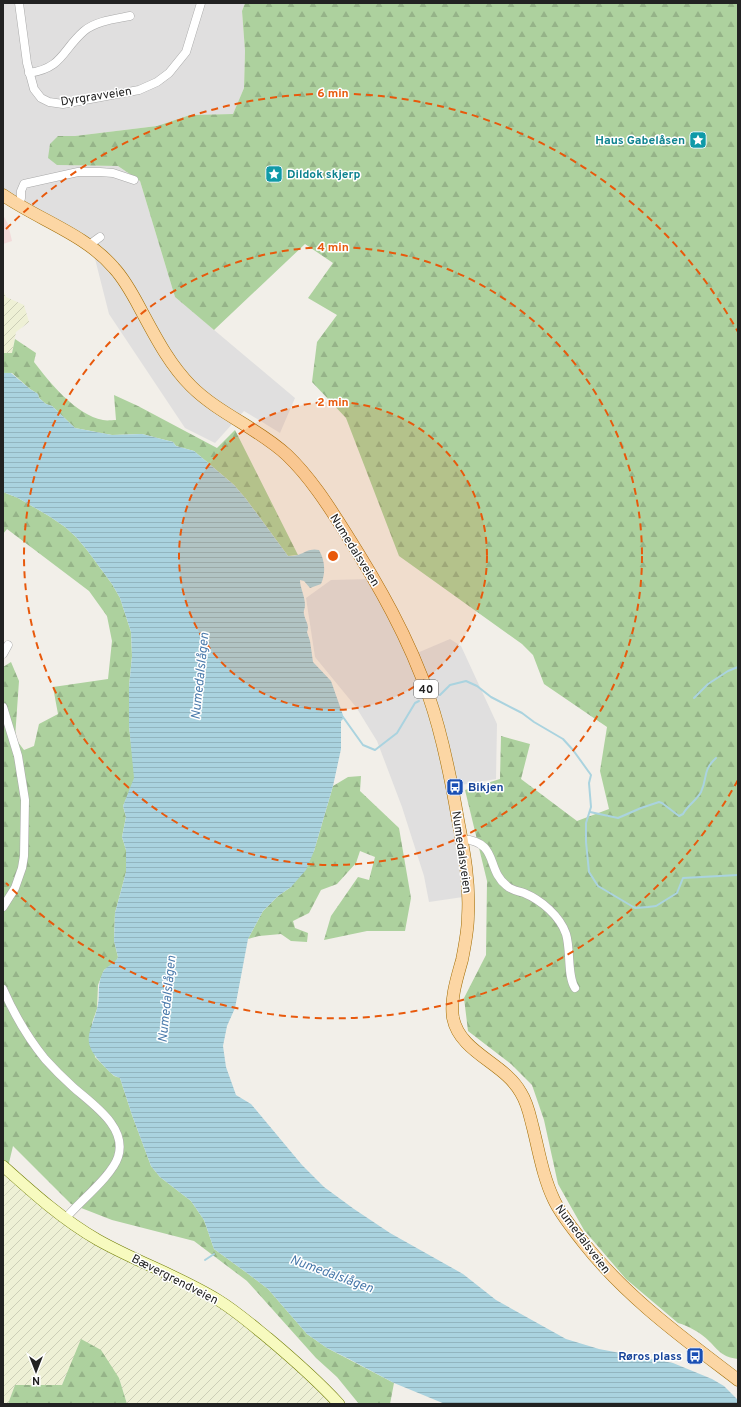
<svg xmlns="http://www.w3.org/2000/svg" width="741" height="1407" font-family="Overpass,sans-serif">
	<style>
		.residential { fill: #e0dfdf }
		.commercial { fill: #f2dad9 }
		.farmland { fill: url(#farmland-furrows) }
		.forest { fill: url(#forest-firs) }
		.water { fill: url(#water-rules) }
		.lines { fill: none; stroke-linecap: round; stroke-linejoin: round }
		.stream { stroke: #aad3df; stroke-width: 2 }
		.minor-casing { stroke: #a9a9a9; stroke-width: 9 }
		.secondary-casing { stroke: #707d05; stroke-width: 12 }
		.primary-casing { stroke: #a06b00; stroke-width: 13 }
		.minor { stroke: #fff; stroke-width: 8 }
		.secondary { stroke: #f7fabf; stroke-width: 11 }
		.primary { stroke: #fcd6a4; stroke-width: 12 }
		.ring { fill: none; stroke: #e8590c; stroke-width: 2; stroke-dasharray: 7 5 }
		.labels { text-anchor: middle; stroke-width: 3; stroke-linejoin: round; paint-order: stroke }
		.shield { fill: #fff; stroke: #646464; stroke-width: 1 }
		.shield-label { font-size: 11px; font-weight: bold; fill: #222 }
		.street-label { font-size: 12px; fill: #222; stroke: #fff }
		.culture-label { font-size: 12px; font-weight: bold; fill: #0d838f; stroke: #fff; text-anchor: end }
		.transit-label { font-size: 12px; font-weight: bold; fill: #164399; stroke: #fff; text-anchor: start }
		.water-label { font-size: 13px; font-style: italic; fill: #4a7aab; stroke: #fff }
		.centre { fill: #e8590c; stroke: #fff; stroke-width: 2 }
		.ring-label { font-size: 12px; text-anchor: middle; font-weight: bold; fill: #e8590c; stroke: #fff; stroke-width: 3; stroke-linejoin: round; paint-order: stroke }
	</style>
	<defs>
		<pattern id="farmland-furrows" width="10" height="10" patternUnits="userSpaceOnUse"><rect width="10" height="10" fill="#eef0d5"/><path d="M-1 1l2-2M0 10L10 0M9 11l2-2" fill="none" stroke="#ccceb7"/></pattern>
		<pattern id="forest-firs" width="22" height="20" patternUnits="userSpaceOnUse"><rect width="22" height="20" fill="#add19e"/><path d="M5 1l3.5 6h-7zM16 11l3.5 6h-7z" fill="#95b388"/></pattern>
		<pattern id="water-rules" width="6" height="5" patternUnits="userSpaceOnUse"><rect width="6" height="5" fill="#aad3df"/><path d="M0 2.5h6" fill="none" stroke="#92b5bf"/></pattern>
	</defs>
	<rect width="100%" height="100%" fill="#f2efe9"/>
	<!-- residential -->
	<g class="residential">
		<polygon points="3,3 245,3 242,11 245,51 244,88 233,114 190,115 157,126 75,136 58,136 57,165 118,166 140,181 175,297 295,398 280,433 244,411 215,443 185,428 109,314 90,239 3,190"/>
		<polygon points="369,579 410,656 450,639 461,646 497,724 496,779 449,787 460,859 463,897 429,902 424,876 402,807 377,741 356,707 315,657 306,598 331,580"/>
	</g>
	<!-- commercial -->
	<polygon class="commercial" points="3,215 8,224 12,241 3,244"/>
	<!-- farmland -->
	<g class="farmland">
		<polygon points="3,290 6,297 24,305 29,322 16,332 12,353 3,353"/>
		<polygon points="3,1163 53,1211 219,1300 337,1404 127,1404 119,1378 66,1374 62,1385 15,1385 8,1404 3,1404"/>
	</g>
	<!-- forest -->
	<g class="forest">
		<path d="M245,3h493v1356c-16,-2 -19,-8 -29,-18 -8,-8 -20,-15 -31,-18l-52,-44 -42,-49 -26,-46 -14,-64 -12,-35 -21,-21 -43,-33 -4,-33 22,-43 1,-74 -22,-91 35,-11 1,-43 29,8 -9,35 56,42 32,-12 -9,-38 7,-44 -63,-43 -11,-29 -11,-11 -123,-88 -53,-138 -34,-36 5,-40 20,-27 -29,-17 25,-35 -28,-19 -91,86 -39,-33 -35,-116 -22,-15 -61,-1 -9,-7 2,-14 8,-8h17l82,-10 33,-11 43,-1 11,-26 1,-37 -3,-40z"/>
		<path d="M15,339l21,14 -2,9c16,21 42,53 69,58 4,1 9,0 13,0l-2,-25 24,11 79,42 18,-18 63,125 -10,1 -42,-57 -12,-14 -40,-34 -18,-5 -3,-4 -31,-8 -30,1 -37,-7 -23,-22 -6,-2 -7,-6 -1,-4 -8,-5 -18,-16h-9v-20h9z"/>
		<polygon points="3,492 18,498 49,516 65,527 76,537 87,550 112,584 120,598 131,632 132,656 129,687 129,726 135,778 123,806 126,817 122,837 126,850 126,872 115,913 114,941 118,957 116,962 104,970 98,985 97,1009 92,1023 95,1057 114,1076 120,1078 132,1115 151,1166 160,1177 191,1201 204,1220 214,1249 247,1273 268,1289 307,1334 327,1348 394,1383 390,1404 359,1404 337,1377 316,1358 247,1281 194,1241 112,1220 71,1204 13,1146 8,1167 3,1163 3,667 11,662 19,681 15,738 24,750 34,746 39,724 58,714 53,687 108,679 112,641 107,616 89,591 7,529 3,534"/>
		<polygon points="361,776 360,791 399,828 411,898 405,931 367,931 324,940 331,916 358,877 369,880 375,857 360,851 356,863 337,884 321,890 309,913 293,921 295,928 308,933 307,942 291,941 281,934 259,936 248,939 263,911 278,896 291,887 314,851 333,786 348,777"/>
		<polygon points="81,1339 101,1350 119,1378 127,1404 8,1404 15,1385 62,1385"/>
	</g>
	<!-- water -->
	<path class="water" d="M3,373h8l19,16 8,5 1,4 7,6 6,2 23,22 37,7 30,-1 31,8 3,4 18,5 40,34 12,14 42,57c3,0 7,0 10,-1 8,-3 12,-7 21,-5 6,10 7,23 2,34l-11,4 -6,-7 -4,-1c0,8 5,16 5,25 0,4 -2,6 -1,9 1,7 6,11 3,18l3,9 3,21 18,19 13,37 -3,3v28l-8,37 -19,65 -8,19 -15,17 -13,9 -15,15 -15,28 -13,69 -8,18 -4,20 3,21 10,28 15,9 51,61 22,22 30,22 36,24 73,41 33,26 70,39 33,10 74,14 39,16 12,7 14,14v4h-293l-51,-21 -47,-25 -20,-10 -20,-14 -39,-45 -21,-16 -33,-24 -10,-29 -13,-19 -31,-24 -9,-11 -19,-51 -12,-37c-8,-2 -11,-7 -17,-13 -23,-24 -13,-30 -6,-56 4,-14 -1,-22 6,-37 3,-6 12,-8 15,-15l-4,-16 1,-28 11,-41v-22l-4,-13 4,-20 -3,-11 11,-28 -5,-52v-39l3,-31 -1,-24 -11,-34 -8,-14 -25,-34 -11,-13 -11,-10 -16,-11 -31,-18 -15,-6z"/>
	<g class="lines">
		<!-- stream -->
		<g class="stream">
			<polyline points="440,695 450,685 466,681 477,686 491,697 522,713 534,722 563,739 573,750 591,775 589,783 591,807 586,823 586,842 589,872 598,886 635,908 648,907 656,906 677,893 683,878 738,875"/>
			<polyline points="694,698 708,684 728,671 738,667"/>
			<polyline points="343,717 363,745 375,750 397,733 415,703 419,701"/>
			<path d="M590,812l28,6 23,-10 18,-6 3,1 17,13 4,-2c4,-8 14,-14 18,-22 7,-15 1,-21 15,-34"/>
			<polyline points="205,1260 214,1254"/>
		</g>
		<defs>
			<g id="minor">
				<polyline points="19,3 27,63 34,89 41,98 49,102 63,104 139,90 157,82 169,73 186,52 201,3"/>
				<path d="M29,73c34,-5 33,-23 55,-42 12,-10 31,-12 46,-15"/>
				<polyline points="21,198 21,191 24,184 78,172 100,172 113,173 134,180"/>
				<polyline points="89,245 100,237"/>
				<polyline points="3,654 8,645"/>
				<polyline points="3,707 18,756 25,800 24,856 22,868 15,888 3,907"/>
				<path d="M462,839c38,3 23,30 45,47 4,4 11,5 17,7 17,7 36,23 42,41 5,16 1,42 9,54"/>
				<path d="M3,989c11,25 25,49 42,70 9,10 18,19 28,28 19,17 55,40 45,70 -6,19 -39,45 -53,62"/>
			</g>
			<path id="secondary" d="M3,1166c30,27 60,54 95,74 39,22 81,36 120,60 18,11 34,25 50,38 25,21 49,42 71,66"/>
			<path id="primary" d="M3,195c36,25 82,39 111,73 12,13 20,29 28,44 14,26 28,53 49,74 28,28 67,42 96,69 23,22 41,50 58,77 33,52 64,106 84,165 14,40 22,82 29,123 6,31 12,63 10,96 0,14 -3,29 -6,44 -5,18 -12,39 -9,58 7,35 52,45 68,75 7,11 9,24 12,35 6,24 10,49 21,72 7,15 19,29 29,42 43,55 100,96 155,138"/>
		</defs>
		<!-- minor casing -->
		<use href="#minor" class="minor-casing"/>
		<!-- secondary casing -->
		<use href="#secondary" class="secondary-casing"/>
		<!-- primary casing -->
		<use href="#primary" class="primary-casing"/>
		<!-- minor -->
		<use href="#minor" class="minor"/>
		<!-- secondary -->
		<use href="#secondary" class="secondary"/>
		<!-- primary -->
		<use href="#primary" class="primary"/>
	</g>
	<!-- distance rings -->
	<circle cx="333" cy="556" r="154" fill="#e8590c" fill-opacity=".12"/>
	<g class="ring">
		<circle cx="333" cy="556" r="154"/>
		<circle cx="333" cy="556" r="309"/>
		<path d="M738 780A463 463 0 0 1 6 883M6 229A463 463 0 0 1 738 332"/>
	</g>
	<!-- icons -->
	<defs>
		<symbol id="sight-square" viewBox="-11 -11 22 22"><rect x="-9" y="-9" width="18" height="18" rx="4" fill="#0f9aa8" stroke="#fff"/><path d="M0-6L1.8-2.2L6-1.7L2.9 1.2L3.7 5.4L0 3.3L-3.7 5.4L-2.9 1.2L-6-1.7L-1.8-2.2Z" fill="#fff"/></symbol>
		<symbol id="bus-square" viewBox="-11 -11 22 22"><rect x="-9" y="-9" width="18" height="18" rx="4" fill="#1a4fb4" stroke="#fff"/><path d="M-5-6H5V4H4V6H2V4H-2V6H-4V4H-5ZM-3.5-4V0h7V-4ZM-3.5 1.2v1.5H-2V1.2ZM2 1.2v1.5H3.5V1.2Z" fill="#fff"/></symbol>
	</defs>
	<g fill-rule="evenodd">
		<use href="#sight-square" x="688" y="130" width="20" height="20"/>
		<use href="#sight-square" x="264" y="164" width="20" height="20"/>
		<use href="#bus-square" x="445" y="777" width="20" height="20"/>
		<use href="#bus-square" x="685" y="1346" width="20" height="20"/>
	</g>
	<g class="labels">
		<!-- shield labels -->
		<rect class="shield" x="414" y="680" width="24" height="18" rx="3"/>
		<g class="shield-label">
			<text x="426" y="693">40</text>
		</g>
		<!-- street labels -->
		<g class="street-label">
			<text transform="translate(96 96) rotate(-9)" y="4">Dyrgravveien</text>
			<text transform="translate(355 550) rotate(58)" y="4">Numedalsveien</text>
			<text transform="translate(462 852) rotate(82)" y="4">Numedalsveien</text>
			<text transform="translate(583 1239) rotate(53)" y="4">Numedalsveien</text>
			<text transform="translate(175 1279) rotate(27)" y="4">Bævergrendveien</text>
		</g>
		<!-- culture labels -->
		<g class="culture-label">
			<text x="685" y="144">Haus Gabelåsen</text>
			<text x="287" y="178" text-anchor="start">Dildok skjerp</text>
		</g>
		<!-- transit labels -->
		<g class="transit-label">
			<text x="468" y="791">Bikjen</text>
			<text x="682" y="1360" text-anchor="end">Røros plass</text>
		</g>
		<!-- water labels -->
		<g class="water-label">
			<text transform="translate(199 676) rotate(-84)" y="5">Numedalslågen</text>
			<text transform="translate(166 999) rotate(-84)" y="5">Numedalslågen</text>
			<text transform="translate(332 1273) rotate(20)" y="5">Numedalslågen</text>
		</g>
	</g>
	<circle cx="333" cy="556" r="6" class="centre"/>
	<g class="ring-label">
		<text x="333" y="97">6 min</text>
		<text x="333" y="251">4 min</text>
		<text x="333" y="406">2 min</text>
	</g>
	<!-- border -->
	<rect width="741" height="1407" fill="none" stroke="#222222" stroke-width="8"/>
	<!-- north arrow -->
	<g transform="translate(36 1371) rotate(180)" stroke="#ffffff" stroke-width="3" paint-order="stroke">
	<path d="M0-3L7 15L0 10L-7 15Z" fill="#222222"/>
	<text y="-6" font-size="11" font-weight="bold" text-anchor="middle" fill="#222222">N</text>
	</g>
</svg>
